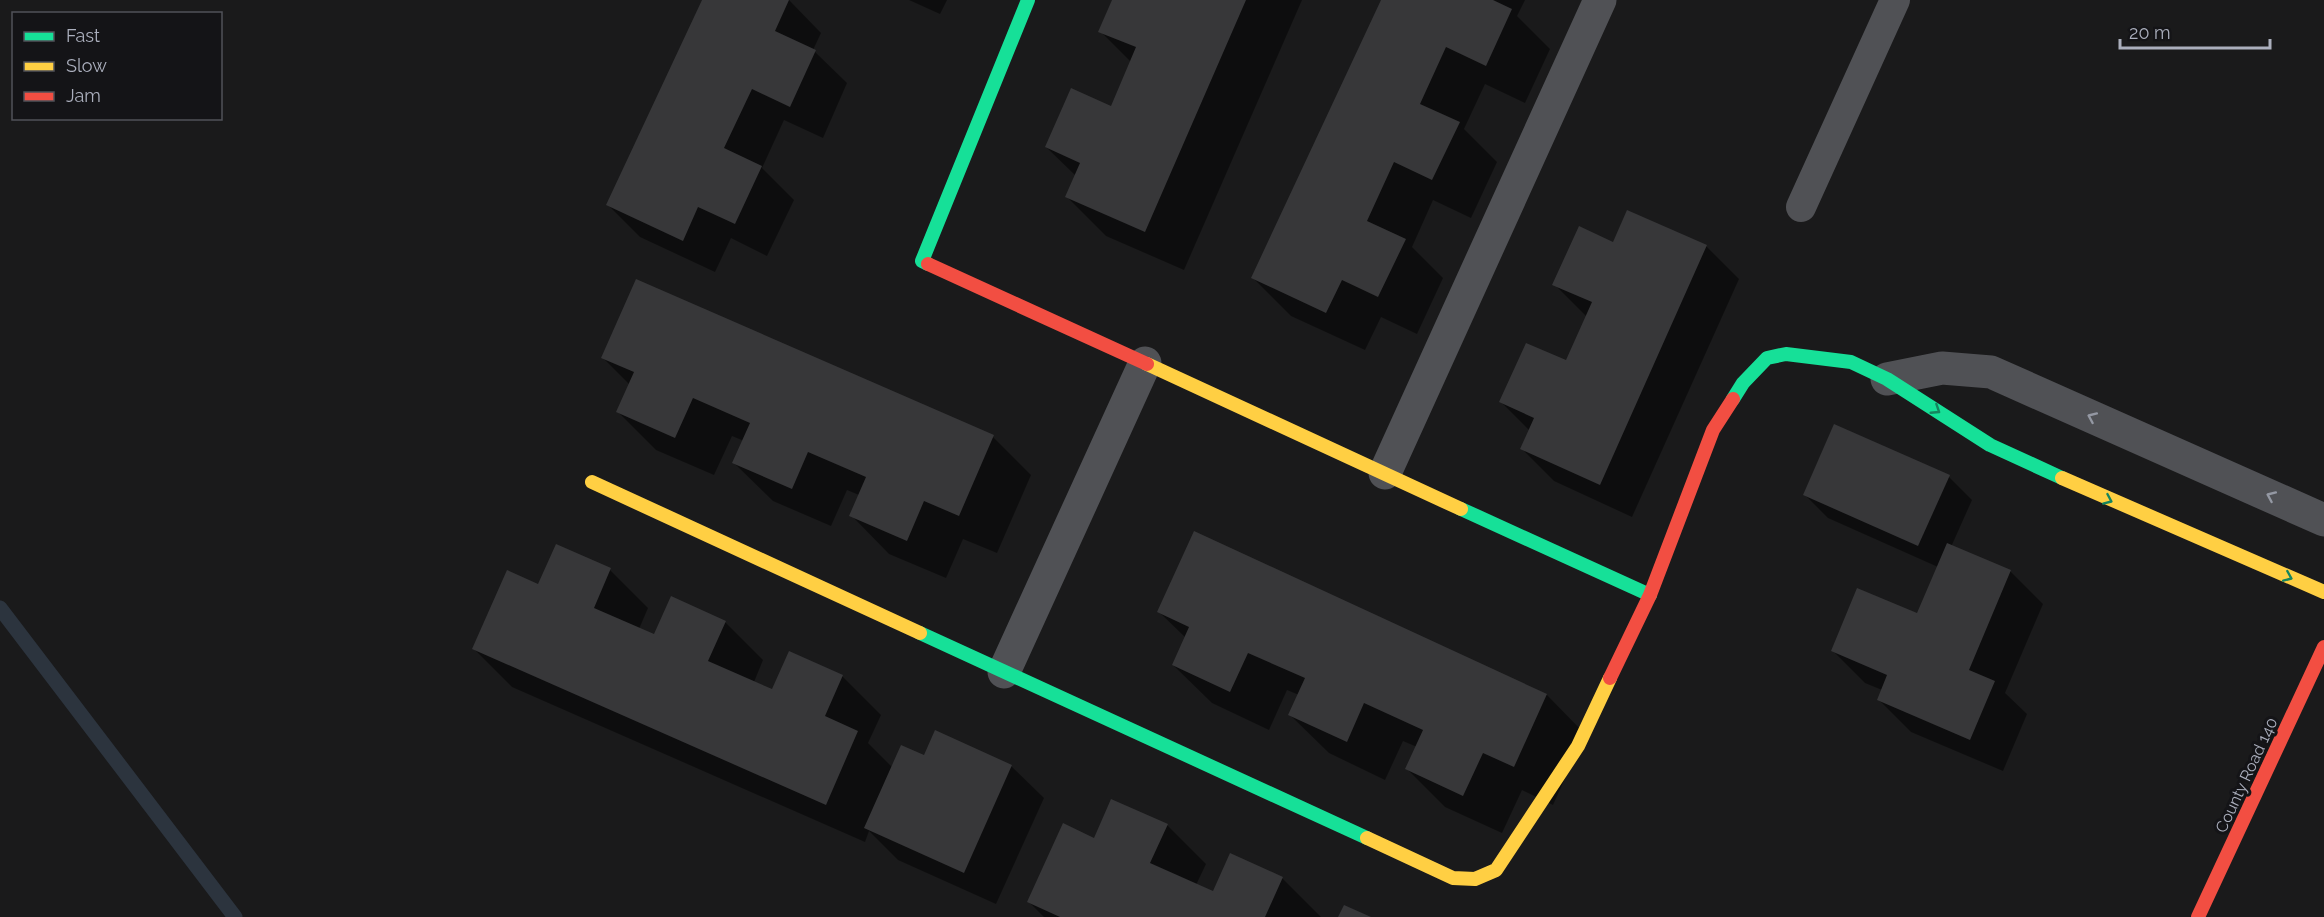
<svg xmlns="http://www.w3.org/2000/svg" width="2324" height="917" font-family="Raleway,sans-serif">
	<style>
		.shadow { fill: #0007 }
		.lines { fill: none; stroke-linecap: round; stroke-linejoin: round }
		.stream { stroke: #2c343e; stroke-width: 15 }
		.building { fill: #373739 }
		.lane { stroke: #505155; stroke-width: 30 }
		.street { stroke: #505155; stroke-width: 33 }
		.fast { stroke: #16e098; stroke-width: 14 }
		.slow { stroke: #ffcf43; stroke-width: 14 }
		.jam { stroke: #f24e42; stroke-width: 14 }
		.oneway { stroke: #15845e }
		.oneway2 { stroke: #9498a3 }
		.labels { text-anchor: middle; stroke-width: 6; stroke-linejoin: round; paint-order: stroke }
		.street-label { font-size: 16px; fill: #abafbd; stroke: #141417 }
	</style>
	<rect width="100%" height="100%" fill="#1a1a1b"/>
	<!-- shadow -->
	<g class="shadow">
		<polygon points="703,0 789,0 821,33 813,50 847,83 823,138 784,120 762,168 794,200 767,256 731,238 715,272 640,237 608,205"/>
		<polygon points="909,0 947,0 940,14"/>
		<polygon points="1114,0 1302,0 1184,270 1106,236 1067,197 1076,176 1046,147 1112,108 1131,62 1100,31"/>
		<polygon points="1382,0 1525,0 1517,16 1550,49 1525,103 1485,84 1464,129 1497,162 1471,218 1433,200 1412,247 1443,278 1417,334 1381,317 1365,350 1291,316 1253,278"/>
		<polygon points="1614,244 1706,246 1739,279 1632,517 1554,481 1522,449 1530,431 1501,402 1567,362 1587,317 1554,284"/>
		<polygon points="603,358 993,437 1031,475 997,553 963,539 946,578 889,554 851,515 859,495 847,490 831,526 773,501 734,463 744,441 732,436 714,475 656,450 618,412 630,385"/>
		<polygon points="1949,477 1972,500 1951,547 2010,571 2043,604 2005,693 2027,714 2003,771 1911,732 1879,700 1882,690 1865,683 1833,651 1918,615 1938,567 1828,518 1804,494"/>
		<polygon points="1195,533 1547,695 1585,734 1553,805 1522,790 1502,833 1445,807 1407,769 1417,747 1403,741 1385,780 1329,753 1290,715 1299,695 1287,690 1269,730 1212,703 1173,665 1186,638 1159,612"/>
		<polygon points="610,570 648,608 639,629 655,636 725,622 763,660 754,682 773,691 842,676 881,715 868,743 892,767 1011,766 1044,798 996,904 898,860 869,831 865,842 512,687 474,649 539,586"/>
		<polygon points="1167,825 1206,864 1196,885 1214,893 1282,878 1321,917 1044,917 1029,902 1095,840"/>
	</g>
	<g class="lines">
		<!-- stream -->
		<polyline class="stream" points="0,608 235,917"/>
	</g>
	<!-- building -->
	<g class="building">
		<polygon points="702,0 789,0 775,31 816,50 790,107 752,89 724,148 762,166 735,224 698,207 683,241 606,205"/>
		<polygon points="1112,0 1246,0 1145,232 1065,197 1080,163 1045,147 1071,88 1111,106 1136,47 1098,32"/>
		<polygon points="1381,0 1493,0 1512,9 1486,66 1446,47 1420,104 1460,122 1432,180 1394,162 1367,221 1406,239 1378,297 1342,280 1326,313 1251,278"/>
		<polygon points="1627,210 1707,245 1600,485 1520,449 1534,418 1499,402 1526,343 1566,360 1592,302 1552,285 1579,226 1613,242"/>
		<polygon points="636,279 994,435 959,516 924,501 907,541 849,516 866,477 808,452 792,489 732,463 750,423 693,398 675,438 616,412 634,372 601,358"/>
		<polygon points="1834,424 1950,475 1918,546 1803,495"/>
		<polygon points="1194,531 1547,694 1514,767 1483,753 1463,796 1405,769 1423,730 1364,703 1347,742 1288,715 1305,678 1248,653 1230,692 1172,665 1189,627 1157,612"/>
		<polygon points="1947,543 2011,570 1969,670 1995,681 1970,740 1877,700 1887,675 1831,651 1857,588 1917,613"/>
		<polygon points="556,544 611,568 594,608 654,634 671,596 726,621 708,661 772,689 789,651 843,675 825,716 858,731 826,805 472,649 507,570 538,584"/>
		<polygon points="935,730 1012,765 964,873 864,828 901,745 924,755"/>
		<polygon points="1111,799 1168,824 1150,863 1213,891 1230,853 1283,877 1265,917 1060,917 1027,902 1063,823 1094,838"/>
		<polygon points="1344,905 1371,917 1338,917"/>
	</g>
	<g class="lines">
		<!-- lane -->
		<polyline class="lane" points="1801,207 1895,0"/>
		<!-- street -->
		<g class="street">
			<polyline points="1887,379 1942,368 1991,372 2324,520"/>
			<polyline points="1385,473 1600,0"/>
			<polyline points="1004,672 1145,363"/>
		</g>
		<!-- fast -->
		<g class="fast">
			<polyline points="928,264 922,261 1028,0"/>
			<polyline points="1733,399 1743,383 1767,358 1786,354 1851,362 1887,379 1990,445 2062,478"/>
			<polyline points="1461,509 1650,595"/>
			<polyline points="920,633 1367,838"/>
		</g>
		<!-- slow -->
		<g class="slow">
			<polyline points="1147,364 1461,509"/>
			<polyline points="2062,478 2324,592"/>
			<polyline points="592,482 920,633"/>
			<polyline points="1367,838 1453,878 1475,879 1496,870 1578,746 1610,678"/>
		</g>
		<!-- jam -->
		<g class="jam">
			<polyline points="928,264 1147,364"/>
			<polyline points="1610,678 1650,595 1713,430 1733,399"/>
			<polyline points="2198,917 2324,647"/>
		</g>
	</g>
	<!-- one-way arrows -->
	<defs><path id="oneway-chevron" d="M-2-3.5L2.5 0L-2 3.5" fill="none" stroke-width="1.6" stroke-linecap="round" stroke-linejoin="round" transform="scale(1.5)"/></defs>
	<g class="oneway">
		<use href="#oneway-chevron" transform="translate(1936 410) rotate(33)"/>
		<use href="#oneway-chevron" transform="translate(2108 500) rotate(24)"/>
		<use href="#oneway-chevron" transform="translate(2288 577) rotate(23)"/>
	</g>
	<g class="oneway2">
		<use href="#oneway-chevron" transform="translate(2092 417) rotate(-156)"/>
		<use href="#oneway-chevron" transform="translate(2271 496) rotate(-156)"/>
	</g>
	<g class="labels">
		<!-- street labels -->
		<g class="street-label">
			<text transform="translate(2246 775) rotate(-65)" y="6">County Road 140</text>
		</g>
	</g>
	<!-- legend -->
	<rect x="12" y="12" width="210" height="108" fill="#141417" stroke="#505259" stroke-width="1.5"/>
	<rect x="24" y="32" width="30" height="9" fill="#16e098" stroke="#505259" stroke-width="1.5"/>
	<text x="66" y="42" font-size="18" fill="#abafbd">Fast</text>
	<rect x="24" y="62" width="30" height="9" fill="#ffcf43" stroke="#505259" stroke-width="1.5"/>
	<text x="66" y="72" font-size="18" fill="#abafbd">Slow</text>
	<rect x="24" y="92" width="30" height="9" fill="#f24e42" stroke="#505259" stroke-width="1.5"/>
	<text x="66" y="102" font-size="18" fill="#abafbd">Jam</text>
	<!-- scale -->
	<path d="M2120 39v9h150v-9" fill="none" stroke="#abafbd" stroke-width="3"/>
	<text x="2129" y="39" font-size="18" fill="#abafbd" stroke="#141417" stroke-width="4.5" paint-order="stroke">20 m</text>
</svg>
